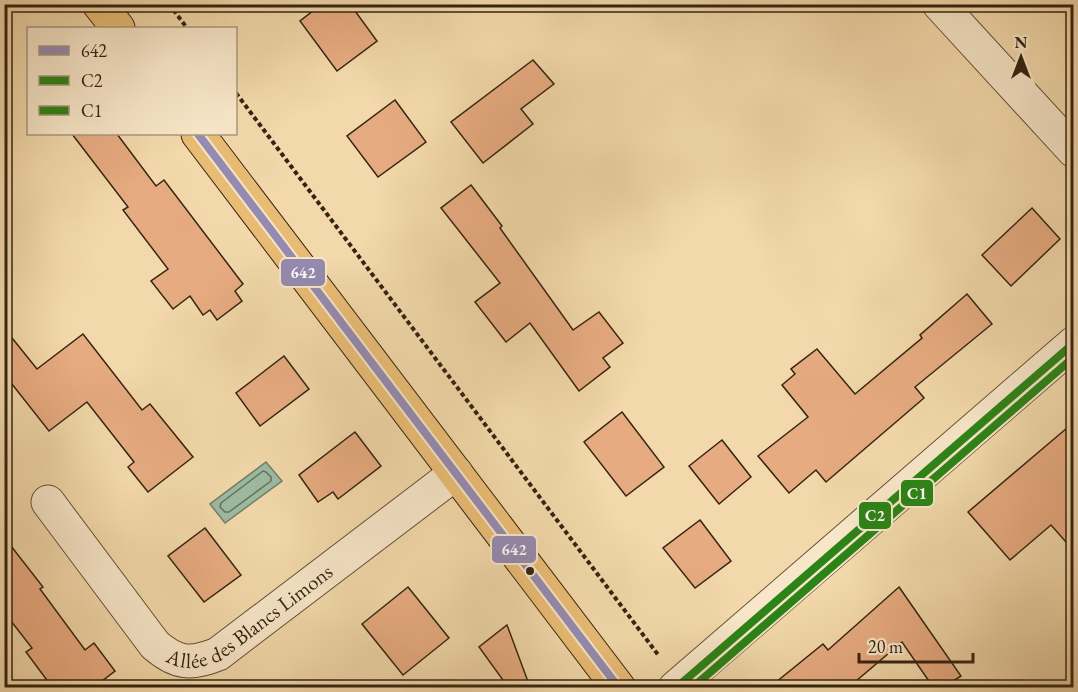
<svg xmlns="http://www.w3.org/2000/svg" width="1078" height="692" font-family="'EB Garamond',serif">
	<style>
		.water { fill: #9cbba3; stroke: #737f69; stroke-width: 1.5 }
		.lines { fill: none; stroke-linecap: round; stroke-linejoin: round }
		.shore { stroke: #68705a; stroke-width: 1.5 }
		.building { fill: #e7ab81; stroke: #352411; stroke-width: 1.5 }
		.minor-casing { stroke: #645137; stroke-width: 35 }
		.major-casing { stroke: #352411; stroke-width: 35 }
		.path { stroke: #352411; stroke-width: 4; stroke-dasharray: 4.5 3; stroke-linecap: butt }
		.minor { stroke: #f7e6c8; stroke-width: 33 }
		.major { stroke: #e9bc75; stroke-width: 33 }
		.bus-1-casing { stroke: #f7e6c8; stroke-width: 12 }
		.bus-2-casing { stroke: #f7e6c8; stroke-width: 12 }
		.bus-3-casing { stroke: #f7e6c8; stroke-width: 12 }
		.bus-1 { stroke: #958bb1; stroke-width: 8 }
		.bus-2 { stroke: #2c8317; stroke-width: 8 }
		.bus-3 { stroke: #2c8317; stroke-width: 8 }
		.bus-dot { fill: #352411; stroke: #f7e6c8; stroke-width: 2 }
		.labels { text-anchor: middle; stroke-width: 5; stroke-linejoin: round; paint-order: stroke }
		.street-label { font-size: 21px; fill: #352411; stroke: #f7e6c8 }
		.line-badge { stroke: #f7e6c8; stroke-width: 2 }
		.badge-label { font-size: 16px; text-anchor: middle; font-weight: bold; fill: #fff }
	</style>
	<rect width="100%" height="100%" fill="#f2d8aa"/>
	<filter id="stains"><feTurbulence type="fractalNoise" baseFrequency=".00333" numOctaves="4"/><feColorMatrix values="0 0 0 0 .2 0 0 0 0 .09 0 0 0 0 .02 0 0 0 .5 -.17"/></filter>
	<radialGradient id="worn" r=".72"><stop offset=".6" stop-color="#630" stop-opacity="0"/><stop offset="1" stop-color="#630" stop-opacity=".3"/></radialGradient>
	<!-- water -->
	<polygon class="water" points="266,462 282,481 225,523 210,504"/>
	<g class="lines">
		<!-- shore -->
		<polygon class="shore" points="263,471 266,472 271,477 271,481 229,512 225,512 220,507 221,503"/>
	</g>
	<!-- building -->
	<g class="building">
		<polygon points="322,4 350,4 377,41 337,71 300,21"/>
		<polygon points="533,60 554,84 521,109 533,124 483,163 451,122"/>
		<polygon points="395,100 426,142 378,177 347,136"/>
		<polygon points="72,134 117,134 156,186 164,180 243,284 235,291 242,301 217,320 210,310 203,315 190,296 173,309 151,281 168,269 123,210 128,207"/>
		<polygon points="471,185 502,226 500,228 573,330 599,312 623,343 603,358 610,367 579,391 530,323 506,342 475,302 500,283 441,208"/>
		<polygon points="1032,208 1060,239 1011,286 982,255"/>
		<polygon points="967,294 992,324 915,387 924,398 826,482 816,470 789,493 758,456 808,417 782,385 795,374 791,369 817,349 855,394 922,338 920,335"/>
		<polygon points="4,328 37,369 83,334 142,410 150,404 193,457 148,492 128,467 134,462 87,402 49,431 4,374"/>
		<polygon points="284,356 309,389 260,426 236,393"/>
		<polygon points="622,412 664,467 626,496 584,442"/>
		<polygon points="1074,422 1074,551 1051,525 1010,560 968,512"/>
		<polygon points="355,432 381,466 338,499 333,492 318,502 299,475"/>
		<polygon points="722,440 751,477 719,504 689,466"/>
		<polygon points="700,520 731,561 695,588 663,548"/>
		<polygon points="205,528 241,575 204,602 168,556"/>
		<polygon points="4,537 43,587 40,589 85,650 94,643 115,671 94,687 52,687 26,652 32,648 4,612"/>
		<polygon points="408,587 449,638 403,675 362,624"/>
		<polygon points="899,587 961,676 944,687 933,687 902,642 849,687 770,687 823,644 828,650"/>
		<polygon points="507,625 530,687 508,687 479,647"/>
	</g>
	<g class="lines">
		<defs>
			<g id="minor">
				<polyline points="939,4 1074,151"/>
				<path id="s1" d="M48,502l107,143c22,19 36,20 63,9l238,-181"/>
				<polyline points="675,688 1074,343"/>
			</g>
			<g id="major">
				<polyline points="99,4 118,28"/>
				<polyline points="198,134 619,688"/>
			</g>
		</defs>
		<!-- minor casing -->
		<use href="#minor" class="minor-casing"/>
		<!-- major casing -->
		<use href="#major" class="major-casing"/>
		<!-- path -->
		<g class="path">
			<polyline points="169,4 187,28"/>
			<polyline points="236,93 659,656"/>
		</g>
		<!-- minor -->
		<use href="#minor" class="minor"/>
		<!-- major -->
		<use href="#major" class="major"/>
		<defs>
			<polyline id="bus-1" points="198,134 619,688"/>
			<polyline id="bus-2" points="676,688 1074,343"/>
			<polyline id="bus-3" points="692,688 1074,357"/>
		</defs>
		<!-- bus-1 casing -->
		<use href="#bus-1" class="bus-1-casing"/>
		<!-- bus-2 casing -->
		<use href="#bus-2" class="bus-2-casing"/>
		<!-- bus-3 casing -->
		<use href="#bus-3" class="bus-3-casing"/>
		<!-- bus-1 -->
		<use href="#bus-1" class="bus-1"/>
		<!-- bus-2 -->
		<use href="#bus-2" class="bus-2"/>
		<!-- bus-3 -->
		<use href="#bus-3" class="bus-3"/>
	</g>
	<!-- markers -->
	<circle class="bus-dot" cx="530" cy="571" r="5"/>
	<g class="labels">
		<!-- street labels -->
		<g class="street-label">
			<text dy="7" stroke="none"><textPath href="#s1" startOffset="291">Allée des Blancs Limons</textPath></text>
		</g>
	</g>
	<g class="line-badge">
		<rect x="280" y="258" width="46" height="29" rx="6" fill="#958bb1"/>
		<rect x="900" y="479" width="34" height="28" rx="6" fill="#2c8317"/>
		<rect x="858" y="501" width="34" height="29" rx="6" fill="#2c8317"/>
		<rect x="491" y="535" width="46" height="29" rx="6" fill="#958bb1"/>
	</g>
	<g class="badge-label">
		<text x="303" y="278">642</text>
		<text x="917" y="499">C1</text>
		<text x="875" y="521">C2</text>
		<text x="514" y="555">642</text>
	</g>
	<!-- margin -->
	<rect width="1078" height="692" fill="none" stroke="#f2d8aa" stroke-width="24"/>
	<rect x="6" y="6" width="1066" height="680" fill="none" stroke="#352411" stroke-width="3"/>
	<rect x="12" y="12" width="1054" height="668" fill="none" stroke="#352411" stroke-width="1.5"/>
	<!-- legend -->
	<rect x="27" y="27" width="210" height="108" fill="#f7e6c8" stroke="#a9987f" stroke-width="1.5"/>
	<rect x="39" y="46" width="30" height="9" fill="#958bb1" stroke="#a9987f" stroke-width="1.5"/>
	<text x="81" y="57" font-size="18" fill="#352411">642</text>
	<rect x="39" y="76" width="30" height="9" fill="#2c8317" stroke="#a9987f" stroke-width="1.5"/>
	<text x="81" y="87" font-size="18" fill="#352411">C2</text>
	<rect x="39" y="106" width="30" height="9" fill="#2c8317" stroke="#a9987f" stroke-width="1.5"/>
	<text x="81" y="117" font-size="18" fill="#352411">C1</text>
	<!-- north arrow -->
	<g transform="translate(1021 57)" stroke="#f7e6c8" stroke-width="4.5" paint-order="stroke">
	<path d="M0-4.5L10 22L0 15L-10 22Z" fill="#352411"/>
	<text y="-9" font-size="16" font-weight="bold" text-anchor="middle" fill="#352411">N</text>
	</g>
	<!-- scale -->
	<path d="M859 653v9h114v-9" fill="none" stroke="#352411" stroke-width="3"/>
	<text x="868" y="653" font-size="18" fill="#352411" stroke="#f7e6c8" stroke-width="4.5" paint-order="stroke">20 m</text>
	<rect width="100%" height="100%" filter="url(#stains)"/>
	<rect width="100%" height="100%" fill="url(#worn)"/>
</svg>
